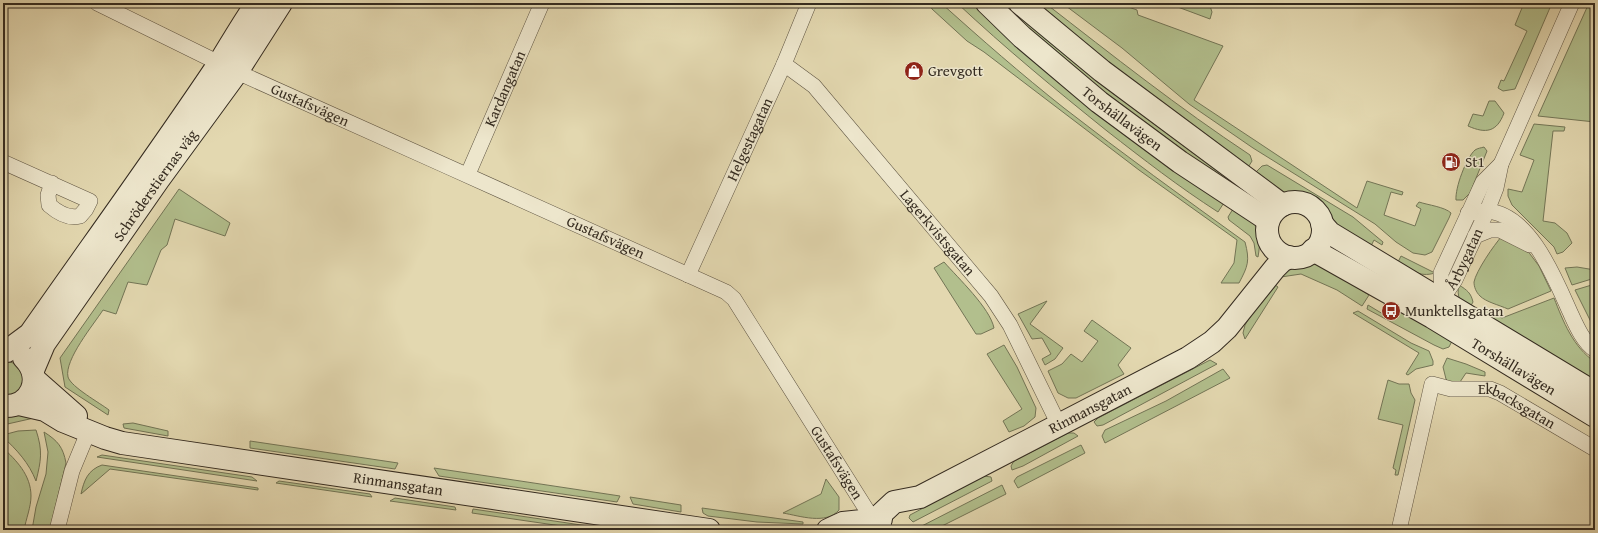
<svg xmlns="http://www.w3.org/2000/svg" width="1598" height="533" font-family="'Gentium Book Plus',serif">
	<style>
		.green { fill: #b2bf8d; stroke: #737556 }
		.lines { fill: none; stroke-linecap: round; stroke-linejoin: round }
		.street-casing { stroke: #605644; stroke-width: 16 }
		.secondary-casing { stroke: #342b20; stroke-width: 24 }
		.street { stroke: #ede6cc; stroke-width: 15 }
		.secondary { stroke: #ede6cc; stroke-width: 22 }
		.labels { text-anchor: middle; stroke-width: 3; stroke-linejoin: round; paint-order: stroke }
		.poi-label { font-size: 15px; fill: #342b20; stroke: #ede6cc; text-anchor: start }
		.street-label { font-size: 15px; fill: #342b20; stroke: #ede6cc }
	</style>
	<rect width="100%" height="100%" fill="#e3d8b0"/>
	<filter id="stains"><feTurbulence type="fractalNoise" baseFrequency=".005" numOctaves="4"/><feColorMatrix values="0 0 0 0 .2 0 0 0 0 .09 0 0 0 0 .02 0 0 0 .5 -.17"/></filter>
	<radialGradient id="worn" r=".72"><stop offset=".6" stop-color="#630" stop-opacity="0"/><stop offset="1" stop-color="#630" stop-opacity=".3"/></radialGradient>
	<!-- green -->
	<g class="green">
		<path d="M929,3h12c40,36 80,71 123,105 59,46 120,90 181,134 5,19 3,24 -6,41h-18l13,-20 3,-23 -98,-70 -155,-118 -17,-11 -35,-32z"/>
		<path d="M957,3h20l250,195 -9,14c-39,-25 -75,-53 -111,-81 -51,-41 -102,-83 -150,-128z"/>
		<polygon points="995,3 1012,3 1238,181 1232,191 1131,117"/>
		<path d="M1032,3h13c67,52 134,105 205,152l2,6 -8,13z"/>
		<path d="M1062,3h55l20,7 1,5 85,31 -29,54 163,108 10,-27 36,11 -1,3 -11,-3 -7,23 31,11 6,-17 -5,-3 3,-4c9,3 26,5 32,11l-2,5 -17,34 -7,3 -12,-2 -17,-11 -21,-18 -122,-76 -64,-44 -67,-56z"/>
		<polygon points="1167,3 1209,3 1212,12 1210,19"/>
		<polygon points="1524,3 1552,3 1515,89 1503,91 1498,88 1501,80 1504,81 1527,31 1515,25"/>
		<polygon points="1589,3 1595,3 1595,122 1538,116"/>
		<path d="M1489,101h6l9,12c-7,19 -18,21 -36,13l5,-12 10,2z"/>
		<polygon points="1534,124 1565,127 1564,131 1553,131 1543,221 1555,223 1567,233 1572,243 1563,252 1557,254 1554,247 1512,205 1508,196 1508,189 1522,192 1534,160 1520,155"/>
		<path d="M1484,147l3,4 -17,42 -7,7h-7c-1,-12 10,-42 19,-50 3,-2 6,-2 9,-3z"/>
		<polygon points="1267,165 1353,217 1383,242 1382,245 1374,240 1371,246 1329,220 1323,208 1312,197 1299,193 1279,192 1255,173 1262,166"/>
		<path d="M179,189l51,34 -5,13 -50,-17 -8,26 -6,5 -14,35 -19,-3 -12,32 -13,-4c-9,14 -39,50 -35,67 3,10 32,26 41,33l-1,5 -43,-28 -5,-29z"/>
		<path d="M1236,204c19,18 27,25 22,53l-2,-1 -2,-13 -4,-7 -21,-16 -1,-3z"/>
		<path d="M1502,236l25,14 12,16 12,25 -43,18c-9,-4 -22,-7 -28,-13 -4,-4 -6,-9 -6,-14 2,-11 20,-37 28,-46z"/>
		<path d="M1401,256l34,17c-17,5 -23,-4 -37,-11z"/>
		<path d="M944,262c14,16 46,46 50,66l-13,6h-5l-42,-66z"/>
		<polygon points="1300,263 1319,264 1369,295 1362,306 1337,290 1301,274 1281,277 1283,269"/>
		<polygon points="1577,267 1595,270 1595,278 1572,285 1565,268"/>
		<polygon points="1271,282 1278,287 1245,339 1243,333 1245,325"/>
		<polygon points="1595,284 1595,328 1591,322 1575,290"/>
		<path d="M1459,285c8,5 12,8 14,17l-5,9c-7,-9 -12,-14 -9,-26z"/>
		<path d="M1554,298c9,23 19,49 41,64v21l-116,-71 1,-2h4l18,8z"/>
		<polygon points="1047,301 1030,324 1063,348 1055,359 1045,365 1042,359 1051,354 1042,338 1032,339 1018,314"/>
		<polygon points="1368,305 1393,320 1399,311 1452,341 1449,347 1443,349 1434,345 1367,309"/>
		<polygon points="1358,311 1411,343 1429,351 1433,361 1433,365 1416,369 1408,375 1406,374 1419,353 1353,313"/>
		<polygon points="1092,320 1131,348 1118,365 1124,374 1076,398 1068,398 1058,393 1048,371 1062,364 1071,354 1082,362 1098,341 1084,331"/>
		<polygon points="1004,345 1017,367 1036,408 1035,417 1024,426 1009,432 1003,421 1022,409 987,354"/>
		<polygon points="1447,358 1466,364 1485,372 1485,376 1466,373 1458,385 1452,385 1446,379 1443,367"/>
		<polygon points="1210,360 1217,364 1103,425 1097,426 1094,422 1098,418"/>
		<path d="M7,361l9,3 9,15c-4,14 -8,16 -22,18v-35z"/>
		<polygon points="1223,369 1230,378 1105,443 1102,436 1105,430 1166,401"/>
		<polygon points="1388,380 1399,384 1409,384 1411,393 1415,400 1398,475 1395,475 1396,470 1393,468 1403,425 1378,419"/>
		<polygon points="30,413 34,418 3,425 3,418"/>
		<polygon points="133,423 168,431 168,436 124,428 123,424"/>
		<path d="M36,430c7,21 5,31 0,51 -7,-18 -19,-31 -33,-44v-2l15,-4z"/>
		<path d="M44,432c14,9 19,15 22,31l-16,67h-18l4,-23 10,-33 2,-22z"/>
		<polygon points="1068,433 1074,433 1078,436 1023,466 1012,470 1011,466 1014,461"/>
		<polygon points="250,441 398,463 395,469 250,448"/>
		<polygon points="1081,445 1085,453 1018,488 1014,481 1017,477"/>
		<path d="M3,448c13,12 28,27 28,48 0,11 -5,23 -7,34h-21z"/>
		<polygon points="102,455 252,477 257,481 97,457"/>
		<path d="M102,465l156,23v2l-148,-21 -29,25c3,-14 7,-24 21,-29z"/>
		<polygon points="434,468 620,496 617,502 439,476"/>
		<polygon points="984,476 991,477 992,481 913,522 909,518 910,515"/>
		<path d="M826,479l13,18v13c-13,15 -39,6 -56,3l38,-19z"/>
		<polygon points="279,481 370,494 372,497 276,483"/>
		<polygon points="1002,485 1006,494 934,530 914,530"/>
		<polygon points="630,497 681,505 681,512 633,504"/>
		<polygon points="395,498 455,507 456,510 390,501"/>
		<polygon points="702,508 803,522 803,524 757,522 708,516 703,513"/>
		<polygon points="473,509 615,530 589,530 472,513"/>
	</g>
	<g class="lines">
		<defs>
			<g id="street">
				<polyline points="97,3 219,63"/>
				<path id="s1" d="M784,64l30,22 177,210 19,29 49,100"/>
				<path id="s2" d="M237,72c163,74 326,145 489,220l8,7 139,221 13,10"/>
				<path d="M3,162l87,39 -4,8 -6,7c-11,3 -23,-4 -31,-11l-1,-10 4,-12"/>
				<path id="s3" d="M468,174l74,-171"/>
				<path d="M1468,213c6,0 13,-2 19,-2 43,3 68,68 83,101 6,13 13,30 25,38"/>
				<polyline points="1475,236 1490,230 1500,230 1530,245"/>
				<path id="s4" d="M688,275l96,-211 25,-61"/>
				<path id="s5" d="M1442,299l13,-19 32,-69 9,-23 5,-24 71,-161"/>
				<polyline points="1442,299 1441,273 1483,182 1501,164"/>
				<polyline points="57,530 72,471 89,430"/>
				<path id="s6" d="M1399,530l33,-146 19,5h39l10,4 95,56"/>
			</g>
			<g id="secondary">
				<path id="s7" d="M987,3l35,34 77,65 81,60 88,58"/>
				<polyline points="1020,3 1102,71 1282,205"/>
				<circle cx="1295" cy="230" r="28"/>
				<polyline points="1322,224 1330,233 1595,393"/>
				<path id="s8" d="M1313,250l119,67 163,99"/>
				<path d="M7,351l23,-17c63,-90 127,-178 188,-269 13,-21 25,-42 39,-62"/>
				<path id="s9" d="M33,370l11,-26 115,-165 76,-104 46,-72"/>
				<polyline points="34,379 76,416"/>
				<path id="s10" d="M19,404l26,6 18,11 42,17 17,5 587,87"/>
				<path d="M3,406c28,2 41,-28 21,-48"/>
				<polyline points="828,530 843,523 881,519"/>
				<path id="s11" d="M864,530l30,-28 26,-5 268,-139 24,-16 15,-14 48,-60 7,-7 7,-4"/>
			</g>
		</defs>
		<!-- street casing -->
		<use href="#street" class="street-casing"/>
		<!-- secondary casing -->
		<use href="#secondary" class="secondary-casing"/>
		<!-- street -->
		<use href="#street" class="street"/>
		<!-- secondary -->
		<use href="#secondary" class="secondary"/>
	</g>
	<!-- icons -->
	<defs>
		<symbol id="shop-disc" viewBox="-11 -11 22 22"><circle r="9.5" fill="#8f2418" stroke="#ede6cc"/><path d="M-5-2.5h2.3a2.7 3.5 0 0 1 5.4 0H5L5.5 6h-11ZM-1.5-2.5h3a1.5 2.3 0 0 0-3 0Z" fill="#fff"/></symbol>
		<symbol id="fuel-disc" viewBox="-11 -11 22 22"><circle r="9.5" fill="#8f2418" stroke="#ede6cc"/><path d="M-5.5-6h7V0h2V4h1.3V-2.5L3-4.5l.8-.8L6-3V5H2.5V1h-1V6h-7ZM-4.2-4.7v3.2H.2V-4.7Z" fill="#fff"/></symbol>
		<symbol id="bus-disc" viewBox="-11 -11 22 22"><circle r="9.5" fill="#8f2418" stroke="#ede6cc"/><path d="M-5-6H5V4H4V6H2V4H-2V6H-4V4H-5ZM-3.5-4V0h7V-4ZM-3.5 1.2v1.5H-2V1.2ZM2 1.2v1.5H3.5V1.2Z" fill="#fff"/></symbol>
	</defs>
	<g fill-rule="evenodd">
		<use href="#shop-disc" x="903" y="60" width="22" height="22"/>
		<use href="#fuel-disc" x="1440" y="151" width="22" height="22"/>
		<use href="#bus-disc" x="1380" y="300" width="22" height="22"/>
	</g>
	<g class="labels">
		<!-- poi labels -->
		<g class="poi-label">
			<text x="928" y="76">Grevgott</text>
			<text x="1465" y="167">St1</text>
			<text x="1405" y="316">Munktellsgatan</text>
		</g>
		<!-- street labels -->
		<g class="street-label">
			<text dy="5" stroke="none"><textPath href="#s3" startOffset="93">Kardangatan</textPath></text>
			<text dy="5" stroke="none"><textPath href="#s2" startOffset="80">Gustafsvägen</textPath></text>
			<text dy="5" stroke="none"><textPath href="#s7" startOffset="178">Torshällavägen</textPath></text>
			<text dy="5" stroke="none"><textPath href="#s4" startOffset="149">Helgestagatan</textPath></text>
			<text dy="5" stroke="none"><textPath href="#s9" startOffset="222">Schröderstiernas väg</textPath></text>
			<text dy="5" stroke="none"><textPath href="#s1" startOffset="229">Lagerkvistsgatan</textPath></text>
			<text dy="5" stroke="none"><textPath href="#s2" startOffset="404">Gustafsvägen</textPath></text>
			<text dy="5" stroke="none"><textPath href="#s5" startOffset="46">Årbygatan</textPath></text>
			<text dy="5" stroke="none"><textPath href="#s8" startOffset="232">Torshällavägen</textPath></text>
			<text dy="5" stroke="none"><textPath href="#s11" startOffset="259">Rinmansgatan</textPath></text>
			<text dy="5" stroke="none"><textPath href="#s6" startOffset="239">Ekbacksgatan</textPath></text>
			<text dy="5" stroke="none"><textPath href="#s2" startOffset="740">Gustafsvägen</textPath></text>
			<text dy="5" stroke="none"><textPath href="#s10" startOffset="390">Rinmansgatan</textPath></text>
		</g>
	</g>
	<!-- margin -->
	<rect width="1598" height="533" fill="none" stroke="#e3d8b0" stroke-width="16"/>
	<rect x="4" y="4" width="1590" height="525" fill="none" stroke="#342b20" stroke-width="2"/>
	<rect x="8" y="8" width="1582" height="517" fill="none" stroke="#342b20"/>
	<rect width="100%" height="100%" filter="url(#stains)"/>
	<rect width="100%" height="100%" fill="url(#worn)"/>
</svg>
